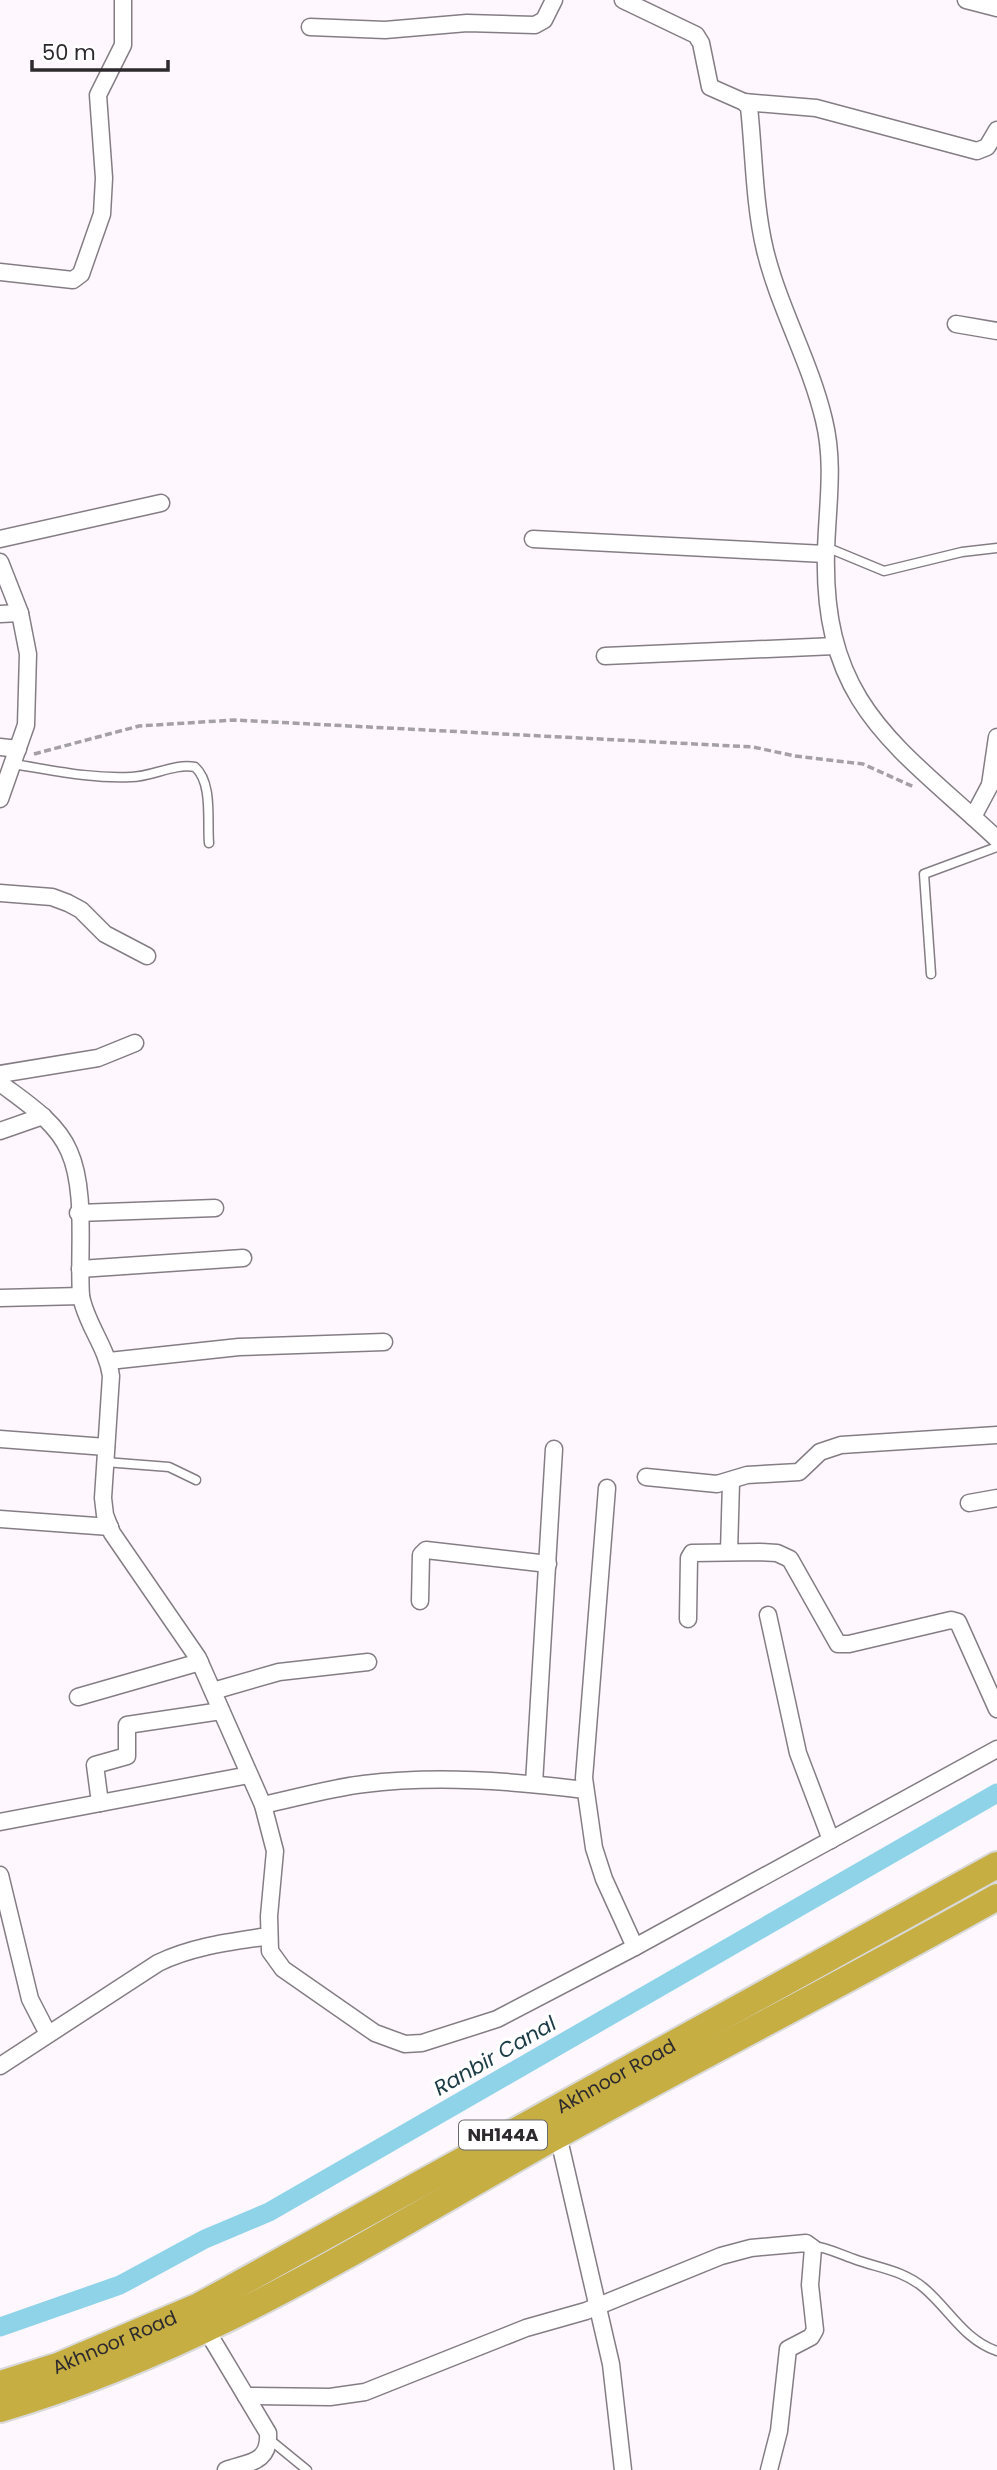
<svg xmlns="http://www.w3.org/2000/svg" width="997" height="2470" font-family="Poppins,sans-serif">
	<style>
		.lines { fill: none; stroke-linecap: round; stroke-linejoin: round }
		.canal { stroke: #8fd3e9; stroke-width: 19 }
		.service-casing { stroke: #847e84; stroke-width: 11 }
		.minor-casing { stroke: #847e84; stroke-width: 19 }
		.trunk-casing { stroke: #d9d9d9; stroke-width: 30 }
		.path { stroke: #a4a0a4; stroke-width: 3.5; stroke-dasharray: 7 3.5; stroke-linecap: butt }
		.service { stroke: #fff; stroke-width: 8 }
		.minor { stroke: #fff; stroke-width: 16 }
		.trunk { stroke: #c6ae42; stroke-width: 26 }
		.labels { text-anchor: middle; stroke-width: 7; stroke-linejoin: round; paint-order: stroke }
		.shield { fill: #fff; stroke: #6c6a6c; stroke-width: 2 }
		.shield-label { font-size: 18px; font-weight: bold; fill: #2d2a2d }
		.street-label { font-size: 19px; fill: #2d2a2d; stroke: #fff }
		.water-label { font-size: 21px; font-style: italic; fill: #1b3b45; stroke: #fff }
	</style>
	<rect width="100%" height="100%" fill="#fef8fe"/>
	<g class="lines">
		<!-- canal -->
		<polyline class="canal" points="0,2327 120,2285 205,2239 269,2212 997,1793"/>
		<defs>
			<g id="service">
				<polyline points="826,547 884,571 962,552 997,548"/>
				<path d="M13,764c39,6 78,15 118,13 21,0 43,-14 64,-10 18,16 12,54 14,76"/>
				<polyline points="931,974 924,874 997,847"/>
				<polyline points="105,1462 169,1467 196,1480"/>
				<path d="M813,2246c16,2 26,8 41,13 24,9 49,11 70,29 25,21 40,52 73,63"/>
				<polyline points="269,2439 307,2470"/>
			</g>
			<g id="minor">
				<path d="M623,0l73,35 5,8 9,44 34,15 5,5c5,46 5,97 16,143 14,58 45,111 59,170 11,45 3,87 2,132 -4,154 71,193 171,287"/>
				<polyline points="966,0 997,8"/>
				<polyline points="310,27 385,30 467,23 535,25 544,20 554,0"/>
				<polyline points="744,102 816,108 977,151 987,147 997,130"/>
				<polyline points="0,272 73,280 81,274 102,214 104,178 98,95 123,45 123,0"/>
				<polyline points="956,324 997,331"/>
				<polyline points="0,539 161,503"/>
				<polyline points="533,539 825,554"/>
				<polyline points="0,562 20,613 28,654 26,725 0,799"/>
				<polyline points="0,614 20,613"/>
				<polyline points="605,656 835,646"/>
				<polyline points="0,747 18,749"/>
				<polyline points="990,785 997,737"/>
				<polyline points="973,817 990,785 997,780"/>
				<polyline points="0,893 52,897 68,903 81,910 105,934 147,956"/>
				<polyline points="0,1074 98,1058 135,1043"/>
				<path d="M0,1083c25,19 56,38 69,68 18,40 9,101 12,145 5,28 26,51 30,80l-8,122 2,17 7,18 86,125 65,147 12,46 -6,65 1,35 13,18 92,64 30,11 17,-1 75,-24 138,-72 362,-198"/>
				<polyline points="0,1131 43,1116"/>
				<polyline points="78,1213 215,1208"/>
				<polyline points="80,1269 243,1258"/>
				<polyline points="0,1298 81,1296"/>
				<polyline points="109,1361 239,1347 384,1342"/>
				<polyline points="0,1439 106,1447"/>
				<polyline points="646,1477 717,1484 747,1475 799,1472 820,1452 841,1445 997,1435"/>
				<polyline points="607,1488 584,1778 594,1848 604,1879 635,1947"/>
				<polyline points="969,1503 997,1498"/>
				<polyline points="0,1519 110,1527"/>
				<polyline points="729,1552 731,1482"/>
				<polyline points="420,1601 421,1555 426,1550 548,1564"/>
				<polyline points="768,1615 798,1753 831,1840"/>
				<polyline points="688,1619 689,1558 692,1553 760,1552 777,1553 790,1559 838,1644 849,1644 951,1620 958,1622 997,1709"/>
				<polyline points="213,1691 279,1672 368,1662"/>
				<polyline points="78,1697 200,1662"/>
				<polyline points="534,1784 554,1449"/>
				<polyline points="100,1803 95,1765 127,1756 127,1725 221,1711"/>
				<path d="M263,1805c33,-7 67,-17 101,-21 72,-9 149,-3 221,6"/>
				<polyline points="0,1822 249,1775"/>
				<polyline points="0,1875 30,1999 48,2034"/>
				<path d="M0,2066l158,-103c35,-17 72,-21 111,-27"/>
				<polyline points="558,2135 611,2364 623,2470"/>
				<path d="M207,2331l61,102c2,30 -19,29 -42,37"/>
				<polyline points="246,2396 330,2397 365,2392 526,2328 586,2311 721,2256 751,2248 806,2243 813,2248 810,2285 815,2330 811,2337 788,2349 779,2431 769,2470"/>
			</g>
			<g id="trunk">
				<path id="s1" d="M0,2384l58,-18 141,-60 798,-441"/>
				<path d="M0,2409c202,-59 369,-168 551,-270 148,-82 298,-159 446,-242"/>
			</g>
		</defs>
		<!-- service casing -->
		<use href="#service" class="service-casing"/>
		<!-- minor casing -->
		<use href="#minor" class="minor-casing"/>
		<!-- trunk casing -->
		<use href="#trunk" class="trunk-casing"/>
		<!-- path -->
		<polyline class="path" points="34,754 139,726 234,720 753,747 795,756 863,764 914,787"/>
		<!-- service -->
		<use href="#service" class="service"/>
		<!-- minor -->
		<use href="#minor" class="minor"/>
		<!-- trunk -->
		<use href="#trunk" class="trunk"/>
	</g>
	<g class="labels">
		<!-- shield labels -->
		<rect class="shield" x="459" y="2120.5" width="88" height="29" rx="5"/>
		<g class="shield-label">
			<text x="503" y="2141">NH144A</text>
		</g>
		<!-- street labels -->
		<g class="street-label">
			<text dy="7" stroke="none"><textPath href="#s1" startOffset="690">Akhnoor Road</textPath></text>
			<text dy="7" stroke="none"><textPath href="#s1" startOffset="122">Akhnoor Road</textPath></text>
		</g>
		<!-- water labels -->
		<g class="water-label">
			<text transform="translate(495 2056) rotate(-30)" y="7">Ranbir Canal</text>
		</g>
	</g>
	<!-- scale -->
	<path d="M32 60v10h136v-10" fill="none" stroke="#2d2a2d" stroke-width="3.5"/>
	<text x="42" y="60" font-size="21" fill="#2d2a2d" stroke="#ffffff" stroke-width="5" paint-order="stroke">50 m</text>
</svg>
